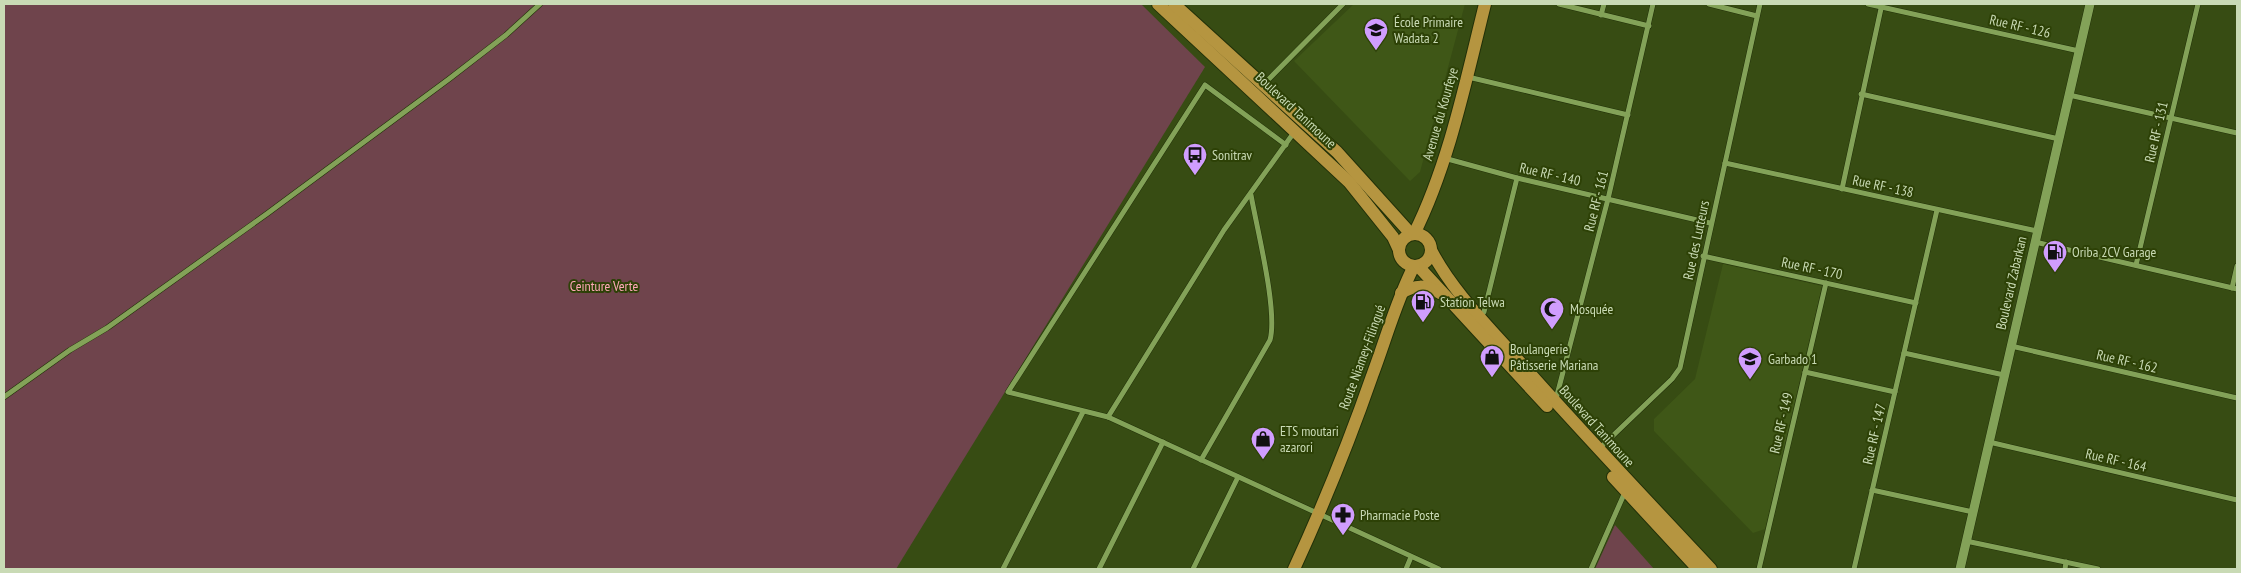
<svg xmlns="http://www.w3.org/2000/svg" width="2241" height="573" font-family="'PT Sans Narrow',sans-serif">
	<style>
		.built { fill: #3f5717 }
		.green { fill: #6f444c }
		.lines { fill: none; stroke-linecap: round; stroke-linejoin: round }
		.minor-casing { stroke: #213008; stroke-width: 6 }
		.tertiary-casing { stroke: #213008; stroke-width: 10 }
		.primary-casing { stroke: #213008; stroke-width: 14 }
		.minor { stroke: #83a258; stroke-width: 5 }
		.tertiary { stroke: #83a258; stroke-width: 9 }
		.primary { stroke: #b59540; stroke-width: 12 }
		.labels { text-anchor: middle; stroke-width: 4; stroke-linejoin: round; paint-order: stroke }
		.poi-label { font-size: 14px; fill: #c9dab5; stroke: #2d4106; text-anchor: start }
		.street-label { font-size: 14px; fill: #c9dab5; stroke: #2d4106 }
		.park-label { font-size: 14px; fill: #fea8b8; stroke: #2d4106 }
	</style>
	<rect width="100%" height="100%" fill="#374c13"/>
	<!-- built -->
	<g class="built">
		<polygon points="1354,4 1465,4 1420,172 1410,181 1294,61"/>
		<polygon points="1723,264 1822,286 1765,529 1753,533 1654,431 1654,419 1695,379"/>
	</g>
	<!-- green -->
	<g class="green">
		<polygon points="4,4 1141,4 1205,67 896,569 4,569"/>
		<polygon points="1615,525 1654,569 1595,569"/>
	</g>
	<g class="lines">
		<defs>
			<g id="minor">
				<polyline points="1559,4 1649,26"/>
				<polyline points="1709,4 1757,16"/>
				<polyline points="1868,4 2079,51"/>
				<polyline points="1601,15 1604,4"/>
				<polyline points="1468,77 1628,115"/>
				<polyline points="1263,85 1343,4"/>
				<polyline points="1861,94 2059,139"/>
				<polyline points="2069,95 2237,133"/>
				<polyline points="1286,145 1205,85 1008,392 1108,417 1439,569"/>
				<polyline points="1444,158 1517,178 1710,223"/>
				<polyline points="1725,163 2037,231"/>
				<polyline points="1842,189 1882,4"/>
				<polyline points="2035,242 2237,289"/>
				<polyline points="1703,256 1916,303"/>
				<polyline points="2136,265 2198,4"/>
				<polyline points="2232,288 2237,266"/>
				<polyline points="1480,317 1484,312 1517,178"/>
				<polyline points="2011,346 2237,398"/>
				<polyline points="1904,353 2004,375"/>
				<polyline points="1805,372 1895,392"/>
				<polyline points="4,397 70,350 107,328 268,213 449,79 506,35 540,4"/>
				<polyline points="1556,399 1608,199 1653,4"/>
				<polyline points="1108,417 1224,230 1295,131"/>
				<polyline points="1989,442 2237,500"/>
				<polyline points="1600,448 1672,379 1680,368 1760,4"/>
				<path d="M1201,460l69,-120c8,-29 -13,-111 -19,-145"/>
				<polyline points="1872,490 1973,512"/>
				<polyline points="1966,541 2098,569"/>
				<polyline points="1003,569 1083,412"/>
				<polyline points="1099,569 1163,442"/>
				<polyline points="1193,569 1238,477"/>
				<polyline points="1406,569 1411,557"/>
				<polyline points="1591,569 1625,492"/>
				<polyline points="1759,569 1826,283"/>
				<polyline points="1854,569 1937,210"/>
				<polyline points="2065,569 2066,562"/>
			</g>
			<polyline id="tertiary" points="1960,569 2090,4"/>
			<g id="primary">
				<polyline points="1158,4 1349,182 1393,237 1399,250"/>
				<polyline points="1174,4 1337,152 1411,234"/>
				<circle cx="1415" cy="250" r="16"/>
				<path d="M1414,234c35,-70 52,-154 71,-230"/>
				<path d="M1431,250c21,41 57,76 87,110 63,71 128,140 193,209"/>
				<polyline points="1418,266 1547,406"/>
				<path d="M1401,293c14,-8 24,-9 39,0"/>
				<polyline points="1613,477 1698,569"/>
				<path d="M1294,569c29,-63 55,-127 78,-193 14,-37 24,-75 42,-110"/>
			</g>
		</defs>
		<!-- minor casing -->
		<use href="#minor" class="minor-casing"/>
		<!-- tertiary casing -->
		<use href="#tertiary" class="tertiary-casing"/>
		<!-- primary casing -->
		<use href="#primary" class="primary-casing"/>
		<!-- minor -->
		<use href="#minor" class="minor"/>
		<!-- tertiary -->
		<use href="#tertiary" class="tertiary"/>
		<!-- primary -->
		<use href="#primary" class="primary"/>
	</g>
	<!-- icons -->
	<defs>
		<symbol id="school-pin" viewBox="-11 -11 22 30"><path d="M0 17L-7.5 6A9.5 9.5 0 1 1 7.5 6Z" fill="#d09dfe" stroke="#2d4106"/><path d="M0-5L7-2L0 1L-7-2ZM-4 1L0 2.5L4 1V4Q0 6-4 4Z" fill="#111"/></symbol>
		<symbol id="bus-pin" viewBox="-11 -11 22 30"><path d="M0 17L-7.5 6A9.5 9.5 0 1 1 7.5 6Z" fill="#d09dfe" stroke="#2d4106"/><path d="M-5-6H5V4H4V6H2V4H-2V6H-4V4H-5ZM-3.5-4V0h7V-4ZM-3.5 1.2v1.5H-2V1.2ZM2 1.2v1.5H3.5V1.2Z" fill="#111"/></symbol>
		<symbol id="fuel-pin" viewBox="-11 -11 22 30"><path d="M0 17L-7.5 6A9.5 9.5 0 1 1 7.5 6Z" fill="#d09dfe" stroke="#2d4106"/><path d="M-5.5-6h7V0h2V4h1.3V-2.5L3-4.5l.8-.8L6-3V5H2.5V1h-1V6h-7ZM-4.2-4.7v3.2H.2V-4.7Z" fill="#111"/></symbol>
		<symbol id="mosque-pin" viewBox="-11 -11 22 30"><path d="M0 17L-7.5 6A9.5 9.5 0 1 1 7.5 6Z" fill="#d09dfe" stroke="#2d4106"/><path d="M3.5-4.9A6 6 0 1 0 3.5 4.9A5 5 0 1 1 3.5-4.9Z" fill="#111"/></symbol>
		<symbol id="shop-pin" viewBox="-11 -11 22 30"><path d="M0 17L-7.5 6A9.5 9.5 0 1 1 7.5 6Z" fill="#d09dfe" stroke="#2d4106"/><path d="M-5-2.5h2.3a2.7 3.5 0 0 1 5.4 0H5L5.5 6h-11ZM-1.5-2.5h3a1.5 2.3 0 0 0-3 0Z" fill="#111"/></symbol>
		<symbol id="pharmacy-pin" viewBox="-11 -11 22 30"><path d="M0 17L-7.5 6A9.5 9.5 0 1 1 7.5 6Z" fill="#d09dfe" stroke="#2d4106"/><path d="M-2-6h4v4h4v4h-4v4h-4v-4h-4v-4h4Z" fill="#111"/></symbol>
	</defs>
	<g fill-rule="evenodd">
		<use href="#school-pin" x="1362" y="16" width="28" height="38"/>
		<use href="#bus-pin" x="1181" y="141" width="28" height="38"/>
		<use href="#fuel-pin" x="2041" y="238" width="28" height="38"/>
		<use href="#fuel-pin" x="1409" y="288" width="28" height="38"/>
		<use href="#mosque-pin" x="1538" y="295" width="28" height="38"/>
		<use href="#shop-pin" x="1478" y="343" width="28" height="38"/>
		<use href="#school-pin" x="1736" y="345" width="28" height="38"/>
		<use href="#shop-pin" x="1249" y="425" width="28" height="38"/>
		<use href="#pharmacy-pin" x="1329" y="501" width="28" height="38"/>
	</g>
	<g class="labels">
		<!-- poi labels -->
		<g class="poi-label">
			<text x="1394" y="27">École Primaire<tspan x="1394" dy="16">Wadata 2</tspan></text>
			<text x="1212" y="160">Sonitrav</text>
			<text x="2072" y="257">Oriba 2CV Garage</text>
			<text x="1440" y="307">Station Telwa</text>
			<text x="1570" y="314">Mosquée</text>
			<text x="1510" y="354">Boulangerie<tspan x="1510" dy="16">Pâtisserie Mariana</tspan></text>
			<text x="1768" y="364">Garbado 1</text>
			<text x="1280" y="436">ETS moutari<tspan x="1280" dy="16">azarori</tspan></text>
			<text x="1360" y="520">Pharmacie Poste</text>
		</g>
		<!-- street labels -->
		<g class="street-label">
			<text transform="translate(2020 26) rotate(13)" y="5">Rue RF - 126</text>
			<text transform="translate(1296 110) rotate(43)" y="5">Boulevard Tanimoune</text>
			<text transform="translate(1440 114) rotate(-74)" y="5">Avenue du Kourfeye</text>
			<text transform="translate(2156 132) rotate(-77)" y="5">Rue RF - 131</text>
			<text transform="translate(1550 174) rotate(13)" y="5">Rue RF - 140</text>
			<text transform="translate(1883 186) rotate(12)" y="5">Rue RF - 138</text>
			<text transform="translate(1596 201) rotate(-76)" y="5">Rue RF - 161</text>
			<text transform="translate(1696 240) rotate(-78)" y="5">Rue des Lutteurs</text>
			<text transform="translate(1812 268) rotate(12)" y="5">Rue RF - 170</text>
			<text transform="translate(2011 283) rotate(-77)" y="5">Boulevard Zabarkan</text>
			<text transform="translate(1362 357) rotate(-70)" y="5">Route Niamey-Filingué</text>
			<text transform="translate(2127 361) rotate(13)" y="5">Rue RF - 162</text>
			<text transform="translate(1781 423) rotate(-77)" y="5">Rue RF - 149</text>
			<text transform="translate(1597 426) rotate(48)" y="5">Boulevard Tanimoune</text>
			<text transform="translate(1874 434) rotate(-77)" y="5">Rue RF - 147</text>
			<text transform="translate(2116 460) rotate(13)" y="5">Rue RF - 164</text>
		</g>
		<!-- park labels -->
		<g class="park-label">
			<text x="604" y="291">Ceinture Verte</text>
		</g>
	</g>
	<!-- border -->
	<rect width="2241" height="573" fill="none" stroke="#c9dab5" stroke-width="10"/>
</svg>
